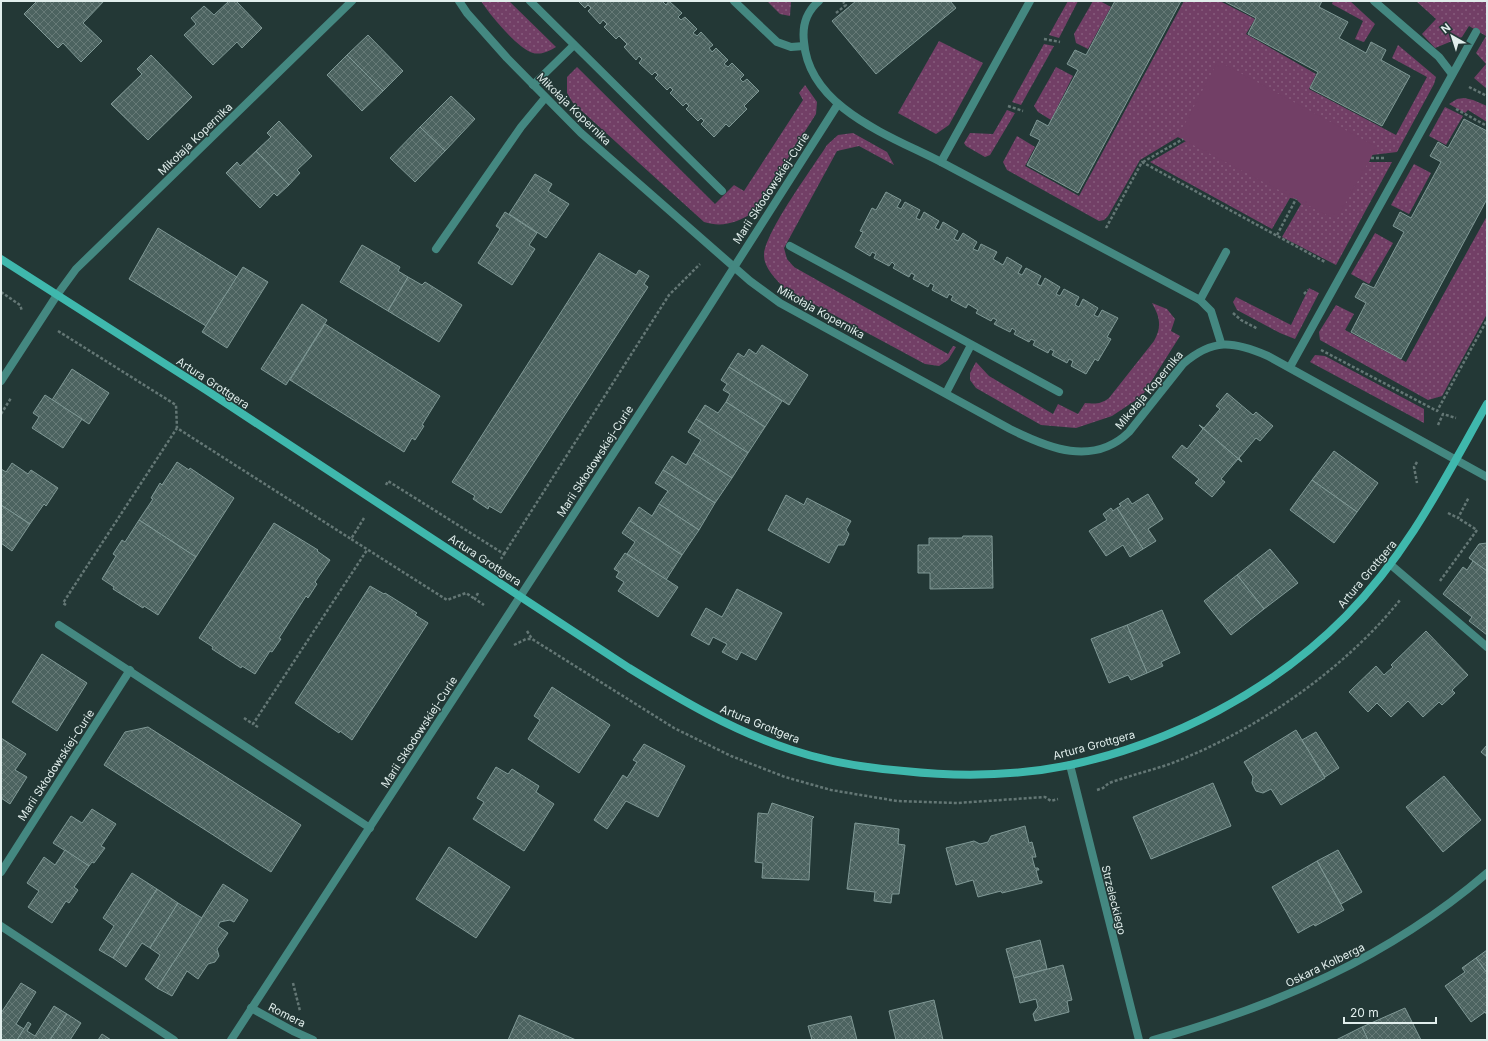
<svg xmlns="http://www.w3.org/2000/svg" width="1488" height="1041" font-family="Inter,sans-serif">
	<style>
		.grass { fill: url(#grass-dots) }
		.green { fill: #723f66 }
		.building { fill: url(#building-cross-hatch); stroke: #809996 }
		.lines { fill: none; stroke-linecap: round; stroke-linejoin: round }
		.path { stroke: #647775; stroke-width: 2.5; stroke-dasharray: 3 2; stroke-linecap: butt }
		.lane { stroke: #448881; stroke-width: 8 }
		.street { stroke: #448881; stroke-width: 8 }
		.secondary { stroke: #3fb8ad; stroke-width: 8 }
		.labels { text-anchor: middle; stroke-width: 3; stroke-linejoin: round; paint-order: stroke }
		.street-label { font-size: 11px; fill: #e1eeec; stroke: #233836 }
	</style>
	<defs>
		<pattern id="grass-dots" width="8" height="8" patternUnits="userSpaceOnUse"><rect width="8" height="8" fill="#723f66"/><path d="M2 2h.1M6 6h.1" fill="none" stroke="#865b7c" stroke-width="1.8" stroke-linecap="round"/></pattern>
		<pattern id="building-cross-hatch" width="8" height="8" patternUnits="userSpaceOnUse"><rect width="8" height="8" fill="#4c6360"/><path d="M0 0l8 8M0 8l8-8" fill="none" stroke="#667a77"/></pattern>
	</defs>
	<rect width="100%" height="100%" fill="#233836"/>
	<!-- grass -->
	<g class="grass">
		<path d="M481,1h28l47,46c-7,4 -14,8 -23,6 -16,-5 -43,-38 -52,-52z"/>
		<polygon points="767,1 791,1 790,16 780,14"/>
		<polygon points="1068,1 1078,1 1059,38 1049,35"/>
		<polygon points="1093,1 1100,1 1111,7 1088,49 1076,43 1074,34"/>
		<polygon points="1184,1 1220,1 1255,19 1246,34 1316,74 1309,89 1396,135 1427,77 1392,58 1398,45 1436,77 1434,84 1397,152 1372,155 1369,162 1392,162 1336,265 1282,237 1301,204 1296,199 1290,198 1272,229 1150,162 1186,141 1178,137 1140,160 1108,216 1104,220 1099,221 1007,170 1003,162 1017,136 1035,147 1025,166 1079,196"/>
		<polygon points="1333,1 1350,1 1375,24 1364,42 1355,39 1363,21 1332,4"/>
		<polygon points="1416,1 1487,1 1487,89 1474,78 1486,64 1476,53 1486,36 1469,26 1462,37 1435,48 1422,34 1436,19"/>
		<polygon points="939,41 983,63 949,125 936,134 898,113"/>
		<polygon points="1044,44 1054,46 1021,105 1012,102"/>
		<path d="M577,67l138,137 19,-19 10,6 59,-91 -4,-7 6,-8 12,17 -1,12 -63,99c-16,9 -30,15 -49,9l-131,-119 -6,-10v-16z"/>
		<polygon points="1056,67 1073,76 1051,120 1038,112 1034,106"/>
		<polygon points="1464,98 1473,100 1487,106 1487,122 1468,110 1465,113 1449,104 1457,99"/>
		<polygon points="1445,107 1463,116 1446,145 1429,136"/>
		<polygon points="1007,110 1015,113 990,155 985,157 966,146 964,143 970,133 993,134"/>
		<path d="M853,133l34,19 7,13 -35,-19 -22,5 -53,97 3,11 7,8 154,87 5,-8 3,1 -8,13 -9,6 -14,-2 -141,-76c-8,-9 -21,-21 -20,-34 3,-25 48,-85 63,-109l11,-10z"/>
		<polygon points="1414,164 1431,173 1409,214 1391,205"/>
		<polygon points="1487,216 1487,314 1442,396 1428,400 1320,340 1319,332 1336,305 1354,314 1345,330 1406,362"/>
		<polygon points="1375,233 1393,243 1369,284 1351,274"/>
		<polygon points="1309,288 1319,293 1295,339 1280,333 1237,310 1233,302 1236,297 1291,325"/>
		<path d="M1152,303l15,6 8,10 -4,12 9,5 -38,60 -30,20 -36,12 -35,-3 -65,-37 -6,-8v-7l6,-11 13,14 64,38 5,-10 20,10 7,-11c11,1 16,1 24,-5l45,-57c8,-14 6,-24 -2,-38z"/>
		<polygon points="1315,355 1325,356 1424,409 1424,423 1310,362"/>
	</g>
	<!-- green -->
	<polygon class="green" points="1218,61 1377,147 1336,220 1178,137"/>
	<!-- building -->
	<g class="building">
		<polygon points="37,1 104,1 83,23 102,41 81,62 63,43 58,48 24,14"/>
		<polygon points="229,1 236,1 262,28 242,48 237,42 213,65 184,35 196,24 191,18 204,6 214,15"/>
		<polygon points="578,1 662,1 666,5 669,1 682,13 678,17 681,20 685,17 697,29 693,33 697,36 701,32 713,45 709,48 712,52 716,48 728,60 724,64 728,67 732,63 744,75 740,79 743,82 747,79 759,91 744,106 747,109 729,127 726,124 714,137 701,124 704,121 701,118 698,121 686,109 689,106 686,103 683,106 670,93 673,90 670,87 667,90 655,78 658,75 655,72 652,75 639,63 642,59 639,56 636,60 624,47 627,44 619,36 616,39 604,27 607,24 603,20 600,24 588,11 591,8 588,5 585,8"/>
		<polygon points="856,1 950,1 956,8 876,74 832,21"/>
		<polygon points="1115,1 1181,1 1078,193 1027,165 1040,140 1030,135 1037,120 1048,126 1078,70 1067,64 1075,50 1086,55"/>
		<polygon points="1224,1 1322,1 1319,7 1348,22 1339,38 1366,53 1371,42 1386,50 1381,60 1410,76 1382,126 1310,88 1318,72 1248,34 1256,18"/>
		<polygon points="368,35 403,71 383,91 347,55"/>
		<polygon points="151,55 192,97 148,140 111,104 142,74 137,69"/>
		<polygon points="347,55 383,91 362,111 327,75"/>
		<polygon points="451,96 475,119 445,151 420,127"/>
		<polygon points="1464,119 1487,131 1487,199 1401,359 1351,332 1366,303 1355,297 1363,283 1374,288 1404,232 1393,226 1400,212 1411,218 1441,162 1430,156 1438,142 1448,148"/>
		<polygon points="279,121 312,156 297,170 300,173 289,185 256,151 271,137 267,133"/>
		<polygon points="420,127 445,151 415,182 390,158"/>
		<polygon points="256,151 289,185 277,196 274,193 260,208 226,173 237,162 240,166"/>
		<polygon points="535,174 552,184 548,191 569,204 546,238 509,214"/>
		<polygon points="886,192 901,200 897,207 901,209 905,202 920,210 916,218 920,220 924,212 939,221 935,228 939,230 943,222 958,231 954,239 958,241 963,233 977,242 973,249 978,251 981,244 997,252 993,259 1003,265 1007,257 1022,266 1018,273 1022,275 1026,268 1041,276 1037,284 1041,286 1045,278 1060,287 1056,294 1060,296 1064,289 1079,297 1075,305 1079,307 1083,299 1098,308 1094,315 1098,317 1102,310 1118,318 1107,337 1111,339 1098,361 1095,359 1086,374 1071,366 1073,361 1069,359 1067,363 1052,355 1054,351 1050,349 1048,353 1033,345 1035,341 1031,339 1029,342 1014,334 1016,331 1012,328 1010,332 994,324 997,320 993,318 991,321 976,313 978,310 968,304 966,308 951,300 953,296 949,294 947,298 932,290 934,285 930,283 928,287 913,279 915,275 911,273 909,277 893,268 895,265 892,262 889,266 874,258 876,254 872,252 870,256 855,247 863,232 860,231 872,208 876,210"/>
		<polygon points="505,212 537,233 529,245 535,249 512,285 478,263 500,229 496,226"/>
		<polygon points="158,228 237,277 206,326 129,279"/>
		<polygon points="362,245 400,267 398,271 408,277 388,311 340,282"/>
		<polygon points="599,253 636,275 639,270 649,276 644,284 648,287 501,513 489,506 488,509 473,499 475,496 452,482"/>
		<polygon points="243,267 268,282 227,348 202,332"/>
		<polygon points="408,277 422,285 425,282 462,305 439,342 388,311"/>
		<polygon points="302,304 327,320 286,385 261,369"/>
		<polygon points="325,324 440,396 422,425 424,426 415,440 412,438 404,452 290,380"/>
		<polygon points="762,345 808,375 789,405 729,367 738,353 744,357 749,349 756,354"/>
		<polygon points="729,367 782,401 765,427 726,402 730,394 723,390 727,384 721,380"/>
		<polygon points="72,369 109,393 89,424 52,400"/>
		<polygon points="1227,393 1253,415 1256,412 1273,426 1260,441 1256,438 1239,458 1242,462 1199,425 1204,428 1220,409 1216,406"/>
		<polygon points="45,395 82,419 63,448 32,428 39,417 33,413"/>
		<polygon points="726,402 765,427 748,453 696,419 705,405 718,413"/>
		<polygon points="696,419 748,453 732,478 693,453 701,440 688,432"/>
		<polygon points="1199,425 1242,462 1238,459 1221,479 1225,482 1212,497 1195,483 1199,479 1172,457 1182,445 1187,449 1203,429"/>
		<polygon points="1334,451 1378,483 1357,512 1312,480"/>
		<polygon points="693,453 732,478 715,503 663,470 672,456 686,465"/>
		<polygon points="177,462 189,470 190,468 234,498 196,557 139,520 153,499 151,498 160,483 162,485"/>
		<polygon points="12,463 28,474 31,470 58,488 46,506 44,504 30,524 1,505 1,469 6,472"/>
		<polygon points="663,470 715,503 699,530 659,504 668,491 655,483"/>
		<polygon points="1312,480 1357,512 1334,543 1290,510"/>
		<polygon points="1148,494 1163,519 1148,529 1156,541 1143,549 1117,508 1121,506 1119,504 1128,498 1132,504"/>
		<polygon points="786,495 804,505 807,498 851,521 846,530 849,534 844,545 838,545 829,563 768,530"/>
		<polygon points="659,504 699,530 682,555 630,521 639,507 652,516"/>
		<polygon points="1,505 30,524 12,551 1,543"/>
		<polygon points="1111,508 1113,511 1117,508 1143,549 1130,557 1123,545 1106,556 1089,531 1107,520 1103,514"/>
		<polygon points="139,520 196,557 158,615 144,606 143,608 113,589 114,587 102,579 116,556 113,554 122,540 125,542"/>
		<polygon points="630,521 682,555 666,580 627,554 635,542 622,533"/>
		<polygon points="274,523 318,550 317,551 330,560 315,582 317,584 308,598 306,596 279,638 281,639 272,652 270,651 255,674 242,666 241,668 212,649 213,647 199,638"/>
		<polygon points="963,536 992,536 993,588 930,589 930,573 918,573 918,545 929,545 929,538 962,538"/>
		<polygon points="1487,543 1487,571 1469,558 1479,544"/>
		<polygon points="1270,549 1298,583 1264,609 1237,575"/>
		<polygon points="625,553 678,587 658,617 618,591 624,582 616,577 619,572 614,569"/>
		<polygon points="1473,561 1487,571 1487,635 1469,621 1472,617 1443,594 1463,567 1467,570"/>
		<polygon points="1237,575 1264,609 1231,635 1204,601"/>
		<polygon points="370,586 384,594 385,593 417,613 415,615 428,623 352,740 340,731 339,733 295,703"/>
		<polygon points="737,589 782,613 756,660 741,652 737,660 722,652 727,644 713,637 709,645 691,635 706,608 722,617"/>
		<polygon points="1162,610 1180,653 1161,662 1163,666 1147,673 1127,625"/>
		<polygon points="1127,625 1147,673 1131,680 1128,675 1109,683 1091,639"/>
		<polygon points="1426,631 1468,675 1452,690 1455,693 1442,705 1439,702 1423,717 1408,701 1391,717 1377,703 1368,712 1349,692 1376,666 1384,675 1393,667 1391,665"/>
		<polygon points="42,654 87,683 57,731 12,702"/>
		<polygon points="552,687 610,725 579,773 528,739 540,720 534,716"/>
		<polygon points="148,727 301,825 271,872 104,765 125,732"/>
		<polygon points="1296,730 1325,778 1281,805 1271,789 1263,793 1256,791 1252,783 1253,777 1244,762"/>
		<polygon points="1316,732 1339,768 1325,777 1302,740"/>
		<polygon points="1,738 26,754 15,770 27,777 10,804 1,798"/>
		<polygon points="644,744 685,766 658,817 626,801 607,829 594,820 623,775 627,778 637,762 633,760"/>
		<polygon points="1487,745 1487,757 1481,752"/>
		<polygon points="496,767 508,774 512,769 539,786 536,792 554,804 524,851 473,819 484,802 477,798"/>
		<polygon points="1444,776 1481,820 1443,852 1406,807"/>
		<polygon points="1213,783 1231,826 1151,859 1133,817"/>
		<polygon points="772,803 814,817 812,819 809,880 762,878 763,863 755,862 758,813 768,814"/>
		<polygon points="92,809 116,824 101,846 105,848 94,863 92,862 89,866 53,843 71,816 82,823"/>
		<polygon points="855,823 899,829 898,844 905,845 904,853 899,894 892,894 891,903 874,901 875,892 847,889"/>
		<polygon points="1025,826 1029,843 1032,842 1036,857 1032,857 1035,868 1038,868 1039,870 1036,870 1039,881 1042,881 1042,883 1002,893 1001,891 978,897 973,880 956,885 946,848 974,841 980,844 988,842 991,836"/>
		<polygon points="449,847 510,887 476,938 416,899"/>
		<polygon points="65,850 89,866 74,887 78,890 69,903 66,901 52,923 28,907 39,891 27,883 44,857 55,865"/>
		<polygon points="1338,850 1362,892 1341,904 1317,861"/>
		<polygon points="1317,861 1344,910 1315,926 1314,924 1298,933 1272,887"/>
		<polygon points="132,873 157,889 113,958 99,950 114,926 103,918"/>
		<polygon points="223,884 248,900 234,922 230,920 220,922 218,926 228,933 217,949 219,956 215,962 208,964 198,979 187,971 172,996 157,988"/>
		<polygon points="157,889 178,903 150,948 142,943 126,967 113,958"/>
		<polygon points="178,903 202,918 157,988 145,979 160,955 150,948"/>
		<polygon points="1040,940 1047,969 1014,978 1006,949"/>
		<polygon points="1487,950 1487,973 1476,958"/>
		<polygon points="1476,958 1487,973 1487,1015 1485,1012 1471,1022 1445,986 1465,972 1462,968"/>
		<polygon points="1063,965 1072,1000 1067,1001 1069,1012 1035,1021 1033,1014 1038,1007 1036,999 1020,1003 1014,978"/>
		<polygon points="21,983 36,992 16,1024 24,1029 17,1040 1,1040 1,1013"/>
		<polygon points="934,1000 943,1040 896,1040 889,1011"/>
		<polygon points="54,1006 67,1014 50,1040 17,1040 28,1022 31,1024 27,1031 35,1036"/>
		<polygon points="1405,1008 1421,1040 1368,1040 1362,1027"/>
		<polygon points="67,1014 81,1023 70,1040 50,1040"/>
		<polygon points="519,1015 576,1040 508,1040"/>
		<polygon points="851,1016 857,1040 812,1040 808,1026"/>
		<polygon points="1362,1027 1368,1040 1336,1040"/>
		<polygon points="102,1034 111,1040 98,1040"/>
	</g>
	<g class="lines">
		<!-- path -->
		<g class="path">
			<polyline points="836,13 846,5 843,2"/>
			<polyline points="1044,39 1060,42"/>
			<polyline points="1469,87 1487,96"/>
			<polyline points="1008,106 1023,111"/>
			<polyline points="1456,109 1487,126"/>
			<polyline points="1371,158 1384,158"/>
			<polyline points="1143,162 1183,139"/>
			<polyline points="1106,228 1142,162 1325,262"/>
			<polyline points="1277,235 1296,199"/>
			<polyline points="1,292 20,305 22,311"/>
			<polyline points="1304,294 1308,290"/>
			<polyline points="1233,313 1241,320 1258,329"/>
			<polyline points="58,331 176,405 177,428"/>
			<polyline points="1321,350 1437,411 1487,320"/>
			<polyline points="1,414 11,398"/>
			<polyline points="1438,425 1443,414 1456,418"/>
			<polyline points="1417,462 1414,467 1417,483"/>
			<polyline points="386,485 388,481 504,554 501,559"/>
			<polyline points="1448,513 1458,518 1469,497"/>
			<polyline points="364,518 351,539 447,600 466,593 475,599"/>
			<polyline points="504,554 669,295 700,264"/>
			<polyline points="1440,581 1477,530 1458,518"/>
			<polyline points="478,593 475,599 484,605"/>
			<polyline points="66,605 63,603 177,428 351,539"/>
			<polyline points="527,631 532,639 674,728 731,756 785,777 831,790 897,801 957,803 1045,797 1051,801 1058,799"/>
			<polyline points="514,645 526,639 532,639"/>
			<polyline points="244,718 253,724"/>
			<polyline points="258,727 253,724 367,550"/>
			<path d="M1097,790l6,-2 6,-5c20,-7 39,-12 58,-18 86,-32 176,-94 233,-165"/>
			<polyline points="293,983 300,1011"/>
		</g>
		<!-- lane -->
		<g class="lane">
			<polyline points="530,1 722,191"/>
			<polyline points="734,1 777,42 791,47 804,46"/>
			<path d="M819,1c-13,11 -17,25 -15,41 5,66 87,94 137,120l89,-161"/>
			<polyline points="1374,1 1439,57 1452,74"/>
			<polyline points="533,85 574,45"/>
			<polyline points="941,162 1200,300 1211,311 1221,343"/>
			<polyline points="790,246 1059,392"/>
			<polyline points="57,295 76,269 352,1"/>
			<polyline points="1200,300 1226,252"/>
			<polyline points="1290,367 1476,32"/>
			<polyline points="946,393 971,345"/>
			<polyline points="1391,565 1487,647"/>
		</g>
		<!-- street -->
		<g class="street">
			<path d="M459,1l8,12 40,45 74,75 169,148 30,22 230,126c38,19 83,38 119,3l54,-68c30,-26 50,-23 85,-8l219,121"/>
			<polyline points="436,249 521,127 545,98"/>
			<polyline points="1,381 57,295"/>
			<polyline points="59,625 370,828"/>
			<polyline points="1070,765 1139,1040"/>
			<polyline points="1,872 130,670"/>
			<polyline points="1,926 174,1040"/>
			<polyline points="251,1008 293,1031 313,1040"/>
			<polyline points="231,1040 703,316 838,104"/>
			<path d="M1153,1040c124,-34 236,-83 334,-167"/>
		</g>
		<!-- secondary -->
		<path class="secondary" d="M1,259l205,131 423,278c52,32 104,63 163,82 36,12 74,18 112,21 55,6 112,5 166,-6 102,-22 202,-74 276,-149 62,-63 98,-136 141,-212"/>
	</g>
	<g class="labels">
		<!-- street labels -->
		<g class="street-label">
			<text transform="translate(574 109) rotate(44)" y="4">Mikołaja Kopernika</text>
			<text transform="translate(195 139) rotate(-44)" y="4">Mikołaja Kopernika</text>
			<text transform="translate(771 188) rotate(-57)" y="4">Marii Skłodowskiej-Curie</text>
			<text transform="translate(821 312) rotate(29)" y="4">Mikołaja Kopernika</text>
			<text transform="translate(213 383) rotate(33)" y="4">Artura Grottgera</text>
			<text transform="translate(1149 390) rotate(-50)" y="4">Mikołaja Kopernika</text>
			<text transform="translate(595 461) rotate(-57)" y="4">Marii Skłodowskiej-Curie</text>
			<text transform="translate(485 560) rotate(33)" y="4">Artura Grottgera</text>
			<text transform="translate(1367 574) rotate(-50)" y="4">Artura Grottgera</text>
			<text transform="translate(760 724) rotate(22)" y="4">Artura Grottgera</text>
			<text transform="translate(419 732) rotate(-57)" y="4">Marii Skłodowskiej-Curie</text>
			<text transform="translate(1094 745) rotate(-15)" y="4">Artura Grottgera</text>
			<text transform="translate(56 765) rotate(-57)" y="4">Marii Skłodowskiej-Curie</text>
			<text transform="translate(1114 900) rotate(76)" y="4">Strzeleckiego</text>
			<text transform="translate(1325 965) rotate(-26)" y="4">Oskara Kolberga</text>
			<text transform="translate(287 1015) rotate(27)" y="4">Romera</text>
		</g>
	</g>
	<!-- border -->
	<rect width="1488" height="1041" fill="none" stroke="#e1eeec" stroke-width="4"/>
	<!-- north arrow -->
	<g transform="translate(1452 36) rotate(321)" stroke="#233836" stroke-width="3" paint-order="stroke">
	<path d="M0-3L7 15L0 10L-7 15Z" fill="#e1eeec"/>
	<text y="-6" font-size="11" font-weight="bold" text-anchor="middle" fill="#e1eeec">N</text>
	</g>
	<!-- scale -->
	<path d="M1344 1017v6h92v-6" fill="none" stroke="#e1eeec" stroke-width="2"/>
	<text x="1350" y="1017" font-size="12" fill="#e1eeec" stroke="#233836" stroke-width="3" paint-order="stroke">20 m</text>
</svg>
